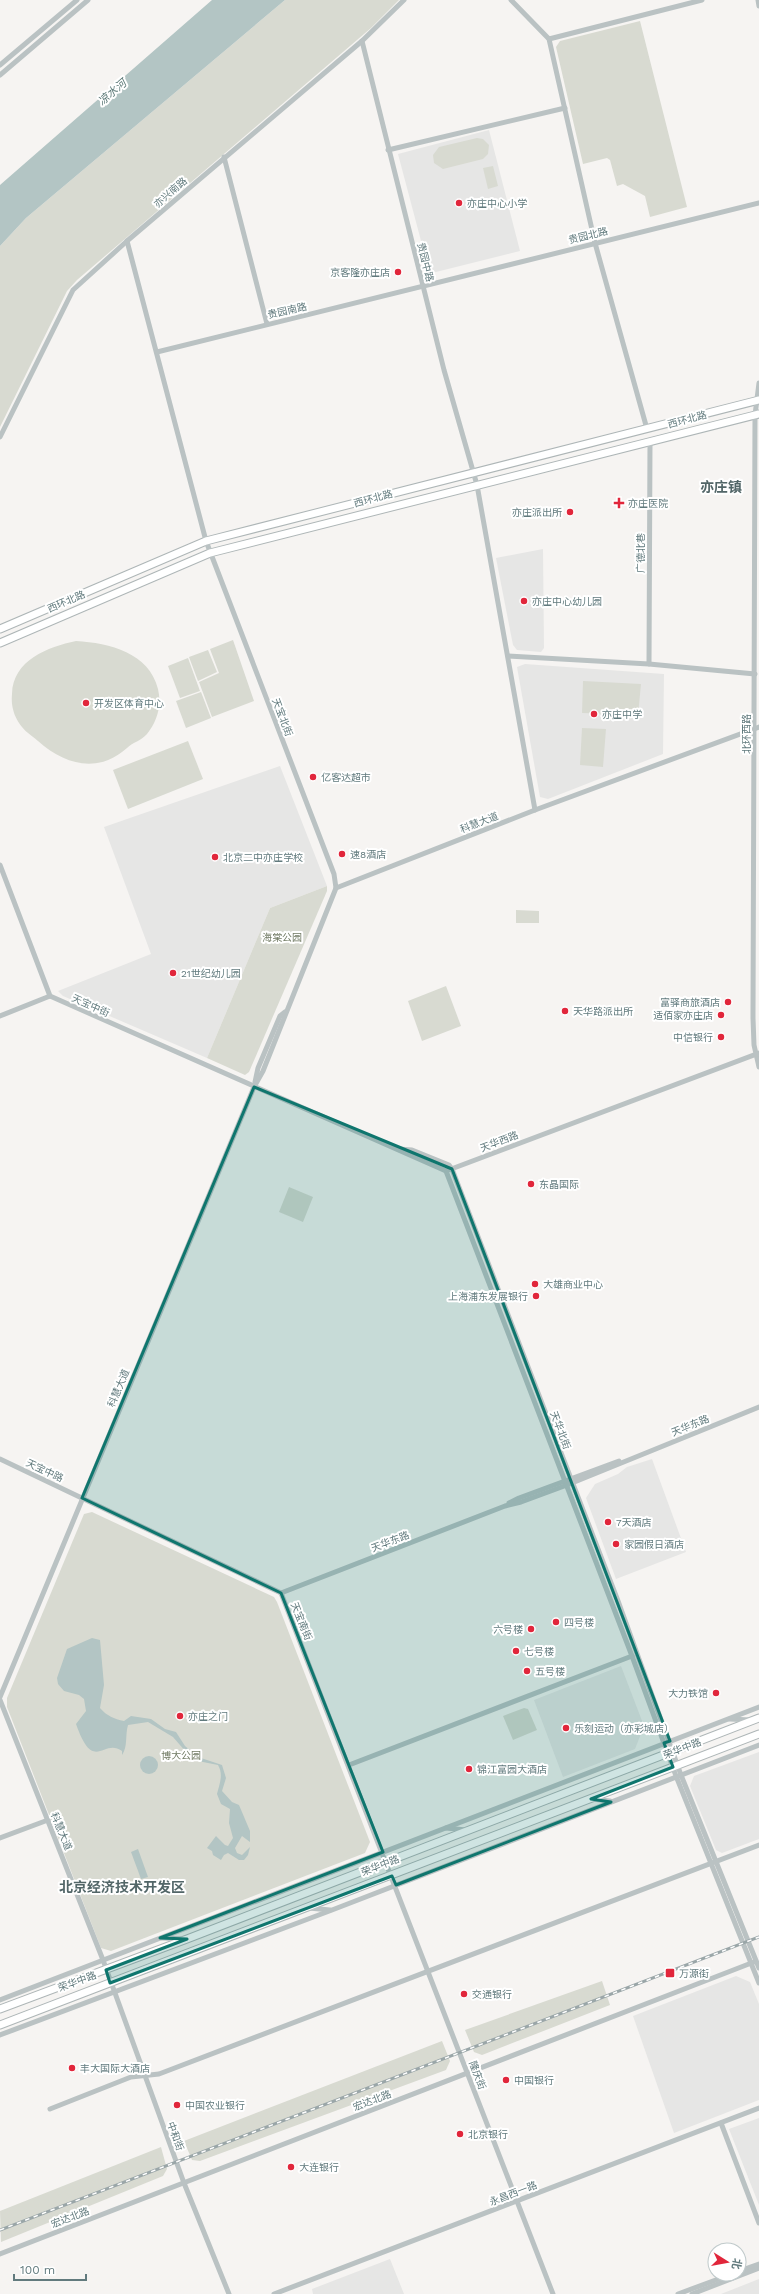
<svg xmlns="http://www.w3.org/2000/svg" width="759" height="2294" font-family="'Work Sans','Noto Sans SC',sans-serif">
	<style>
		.built { fill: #e6e6e5 }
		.green { fill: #d8dad1 }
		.water { fill: #b3c5c4 }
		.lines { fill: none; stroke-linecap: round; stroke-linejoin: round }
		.major-casing { stroke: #aeb6b7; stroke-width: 9 }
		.minor { stroke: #bac2c3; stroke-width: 5 }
		.major { stroke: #fff; stroke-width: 7 }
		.rail-casing { stroke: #9aa6a8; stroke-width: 3 }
		.rail { stroke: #fff; stroke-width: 1.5; stroke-dasharray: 4.5; stroke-linecap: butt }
		.marked { fill: #0f766e; fill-opacity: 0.2; stroke: #0f766e; stroke-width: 3; stroke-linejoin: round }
		.poi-dot { fill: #e1263b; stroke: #fff; stroke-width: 1.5 }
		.labels { text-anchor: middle; stroke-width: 4; stroke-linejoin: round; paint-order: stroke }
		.street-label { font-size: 10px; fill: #617a7d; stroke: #fff }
		.poi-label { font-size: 10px; fill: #617a7d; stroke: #fff; text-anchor: start }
		.park-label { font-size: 10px; fill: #707a63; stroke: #fff }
		.water-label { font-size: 11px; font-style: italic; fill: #5b7876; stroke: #fff }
		.district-label { font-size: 14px; font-weight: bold; fill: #526668; stroke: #fff }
	</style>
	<rect width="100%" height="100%" fill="#f6f4f2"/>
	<!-- built -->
	<g class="built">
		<polygon points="489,130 520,251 436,272 429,271 398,154"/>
		<polygon points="543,549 544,648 541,652 517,650 513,645 496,558"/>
		<polygon points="525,664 664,674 663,754 548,799 540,797 517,667"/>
		<polygon points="280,766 327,886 270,908 207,1058 63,996 58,991 151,954 104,827"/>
		<polygon points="652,1459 686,1552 616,1579 586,1498 595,1484 618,1474 627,1467"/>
		<polygon points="621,1666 644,1726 635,1749 563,1777 534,1700"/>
		<polygon points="759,1752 759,1839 722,1853 716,1850 690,1786 694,1776"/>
		<polygon points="736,1976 750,1982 759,2004 759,2100 674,2133 633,2016"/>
		<polygon points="759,2118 759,2205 729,2129"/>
		<polygon points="390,2259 404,2294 313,2294 312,2289"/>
		<polygon points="759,2279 759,2294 721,2294"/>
	</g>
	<!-- green -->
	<g class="green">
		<polygon points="285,0 399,0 371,28 77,280 67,291 0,427 0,246 26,218"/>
		<polygon points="640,21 687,207 650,217 645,196 623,184 617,186 610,160 607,158 583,164 556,47 560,41"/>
		<polygon points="477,138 483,139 489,145 488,154 483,159 443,169 434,163 433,155 439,147"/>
		<polygon points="493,166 498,186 488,189 483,168"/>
		<polygon points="233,640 254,701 212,717 199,682 219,673 210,649"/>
		<path d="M76,641c34,2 73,12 82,48 4,17 -1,32 -11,45 -6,7 -14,8 -20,14 -29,26 -62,17 -89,-7 -7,-6 -14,-10 -19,-18 -6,-9 -8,-19 -7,-29 1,-34 36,-47 64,-53z"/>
		<polygon points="208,650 217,672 198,681 189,657"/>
		<polygon points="188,658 200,691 180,698 168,666"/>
		<polygon points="583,681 641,684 638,715 582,713"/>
		<polygon points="201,692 211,718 186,728 176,701"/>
		<polygon points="582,728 606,729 603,767 580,765"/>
		<polygon points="188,741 203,779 128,809 113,770"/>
		<polygon points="327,886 327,891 249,1072 245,1075 207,1058 270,908"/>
		<polygon points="516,910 539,911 539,923 516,923"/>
		<polygon points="446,986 461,1026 422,1041 408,1001"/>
		<polygon points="289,1187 313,1197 303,1222 279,1212"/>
		<polygon points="92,1512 274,1597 277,1602 370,1842 365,1853 111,1951 101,1948 7,1707 7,1698 84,1514"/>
		<polygon points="524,1708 528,1709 537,1730 513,1740 503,1716"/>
		<polygon points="602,1981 610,2005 482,2055 474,2052 465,2030"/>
		<polygon points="442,2041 450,2061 446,2070 200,2161 192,2160 184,2141"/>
		<polygon points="161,2147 167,2169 163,2176 1,2242 0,2211"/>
	</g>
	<!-- water -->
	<g class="water">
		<polygon points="212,0 285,0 26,218 0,246 0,185"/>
		<path d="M92,1638l8,2 4,45 -4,23c7,8 14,11 24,13l7,-5 20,3 14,10 11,3 9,14 13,11 24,8 4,13 -4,13 10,11 7,3 11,26v11l-8,-6 -7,12 2,5 5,2 8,-8 -2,8 -4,5h-5l-11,-7 -4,2 -3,5 -8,-5 -1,-4 -5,-3 9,-12 9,9 3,1 5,-8 -4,-15 1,-14 -9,-5 -4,-10c2,-9 7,-19 1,-29l-25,-5 -20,-23 -25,-15 -20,3c-3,10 0,22 -6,30v-4c-19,-14 -28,24 -46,-27l10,-13 -2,-12 -5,-4 -15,-4 -6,-7 -1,-6 10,-29z"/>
		<circle cx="149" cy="1765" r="9"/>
		<polygon points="138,1849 148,1877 141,1879 131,1852"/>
	</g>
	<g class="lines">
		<defs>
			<g id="major">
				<polyline points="0,629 206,541 759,400"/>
				<polyline points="0,643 210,553 759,414"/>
				<polyline points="0,2009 187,1939 759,1718"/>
				<polyline points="0,2025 759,1734"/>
			</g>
		</defs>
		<!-- major casing -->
		<use href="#major" class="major-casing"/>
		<!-- minor -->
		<g class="minor">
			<polyline points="511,0 549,39 595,243 647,429"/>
			<polyline points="758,0 759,6"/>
			<polyline points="549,39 702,0"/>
			<polyline points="362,41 444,370 477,485 535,810"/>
			<polyline points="0,65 77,0"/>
			<polyline points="0,75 88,0"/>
			<polyline points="388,150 565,108"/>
			<polyline points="224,157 267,324"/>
			<polyline points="127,241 206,541 334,874 336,888"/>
			<polyline points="157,352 759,203"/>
			<polyline points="759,383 755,415 753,1018 754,1045 759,1067"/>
			<polyline points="0,437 73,290 127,241 362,41 404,0"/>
			<polyline points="508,656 649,664 755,674"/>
			<polyline points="649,664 650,442"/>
			<polyline points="0,865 50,996 446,1171 759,1053"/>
			<polyline points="0,1016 50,996"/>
			<polyline points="255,1082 258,1068 280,1016 285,1012"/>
			<polyline points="399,1149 412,1150 449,1165 452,1169 618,1601 681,1775 759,1968"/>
			<polyline points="446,1171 632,1656 676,1776 759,1983"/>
			<polyline points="0,1459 281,1593 553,2294"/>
			<polyline points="509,1503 519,1498 619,1461"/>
			<polyline points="281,1593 505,1506 521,1502 567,1485 759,1407"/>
			<polyline points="0,1697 254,1087 263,1071 336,888 535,810 759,727"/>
			<polyline points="0,1700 103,1960 184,2183 229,2294"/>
			<polyline points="730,1719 750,1720"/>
			<polyline points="349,1765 632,1656"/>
			<polyline points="592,1799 610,1801"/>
			<polyline points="446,1828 466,1830"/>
			<polyline points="0,1838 48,1820"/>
			<polyline points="309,1908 330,1910"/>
			<polyline points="162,1938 184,1939"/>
			<polyline points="0,2000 759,1707"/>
			<polyline points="0,2035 332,1910 759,1745"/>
			<polyline points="50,2109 131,2077 159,2074 759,1845"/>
			<polyline points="721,2123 759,2223"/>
			<polyline points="0,2254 754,1962"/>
			<polyline points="739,2271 759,2264"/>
			<polyline points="274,2294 759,2108"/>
			<polyline points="678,2294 732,2274"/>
			<polyline points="692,2294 759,2268"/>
		</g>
		<!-- major -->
		<use href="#major" class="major"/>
		<defs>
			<polyline id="rail" points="0,2230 759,1937"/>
		</defs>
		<!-- rail casing -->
		<use href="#rail" class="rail-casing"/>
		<!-- rail -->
		<use href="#rail" class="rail"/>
	</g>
	<!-- marked area -->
	<path class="marked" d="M254,1087l198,82 218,572 -6,2 9,24 -82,32 20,3 -215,83 -4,-9 -282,107 -4,-13 81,-31 -27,-1 223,-86 -102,-259 -199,-95z"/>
	<!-- markers -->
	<g class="poi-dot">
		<circle cx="459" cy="203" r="4"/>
		<circle cx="398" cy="272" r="4"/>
		<path d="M617 497h4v4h4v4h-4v4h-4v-4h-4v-4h4z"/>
		<circle cx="570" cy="512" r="4"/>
		<circle cx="524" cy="601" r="4"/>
		<circle cx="86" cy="703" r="4"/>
		<circle cx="594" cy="714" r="4"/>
		<circle cx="313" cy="777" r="4"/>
		<circle cx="342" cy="854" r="4"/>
		<circle cx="215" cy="857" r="4"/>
		<circle cx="173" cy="973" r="4"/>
		<circle cx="728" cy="1002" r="4"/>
		<circle cx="565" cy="1011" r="4"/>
		<circle cx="721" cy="1015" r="4"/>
		<circle cx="721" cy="1037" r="4"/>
		<circle cx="531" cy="1184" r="4"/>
		<circle cx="535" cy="1284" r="4"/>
		<circle cx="536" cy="1296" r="4"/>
		<circle cx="608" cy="1522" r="4"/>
		<circle cx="616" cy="1544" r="4"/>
		<circle cx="556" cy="1622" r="4"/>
		<circle cx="531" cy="1629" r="4"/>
		<circle cx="516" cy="1651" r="4"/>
		<circle cx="527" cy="1671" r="4"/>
		<circle cx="716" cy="1693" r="4"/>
		<circle cx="180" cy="1716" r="4"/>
		<circle cx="566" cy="1728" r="4"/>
		<circle cx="469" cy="1769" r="4"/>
		<rect x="665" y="1968" width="10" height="10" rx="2"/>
		<circle cx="464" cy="1994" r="4"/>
		<circle cx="72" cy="2068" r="4"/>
		<circle cx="506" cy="2080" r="4"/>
		<circle cx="177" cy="2105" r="4"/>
		<circle cx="460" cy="2134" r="4"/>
		<circle cx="291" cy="2167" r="4"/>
	</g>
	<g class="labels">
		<!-- street labels -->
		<g class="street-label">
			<text transform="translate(170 192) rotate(-41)" y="4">亦兴南路</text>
			<text transform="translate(588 235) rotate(-14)" y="4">贵园北路</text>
			<text transform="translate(426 262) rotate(76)" y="4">贵园中路</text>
			<text transform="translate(287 310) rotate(-13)" y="4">贵园南路</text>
			<text transform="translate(687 419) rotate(-15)" y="4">西环北路</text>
			<text transform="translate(373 498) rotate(-15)" y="4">西环北路</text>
			<text transform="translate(640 553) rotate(-90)" y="4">广德北巷</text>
			<text transform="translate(66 601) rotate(-23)" y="4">西环北路</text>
			<text transform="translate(283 717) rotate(69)" y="4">天宝北街</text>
			<text transform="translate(746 734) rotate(-90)" y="4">北环西路</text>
			<text transform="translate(479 822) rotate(-21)" y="4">科慧大道</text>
			<text transform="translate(91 1005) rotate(24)" y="4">天宝中街</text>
			<text transform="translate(499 1141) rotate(-21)" y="4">天华西路</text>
			<text transform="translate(118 1388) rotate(-67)" y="4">科慧大道</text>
			<text transform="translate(690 1425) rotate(-22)" y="4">天华东路</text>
			<text transform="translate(561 1430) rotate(69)" y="4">天华北街</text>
			<text transform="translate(45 1470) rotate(25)" y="4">天宝中路</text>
			<text transform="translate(390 1541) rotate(-21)" y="4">天华东路</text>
			<text transform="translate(302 1621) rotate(68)" y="4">天宝南街</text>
			<text transform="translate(682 1748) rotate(-21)" y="4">荣华中路</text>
			<text transform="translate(62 1831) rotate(68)" y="4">科慧大道</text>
			<text transform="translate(380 1865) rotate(-21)" y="4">荣华中路</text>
			<text transform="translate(77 1981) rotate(-20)" y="4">荣华中路</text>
			<text transform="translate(478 2075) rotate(69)" y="4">隆庆街</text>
			<text transform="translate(372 2100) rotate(-21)" y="4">宏达北路</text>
			<text transform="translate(176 2136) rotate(70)" y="4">中和街</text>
			<text transform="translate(513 2193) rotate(-21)" y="4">永昌西一路</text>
			<text transform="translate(70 2217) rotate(-21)" y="4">宏达北路</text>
		</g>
		<!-- poi labels -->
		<g class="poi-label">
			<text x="467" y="207">亦庄中心小学</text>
			<text x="390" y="276" text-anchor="end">京客隆亦庄店</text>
			<text x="628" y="507">亦庄医院</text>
			<text x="562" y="516" text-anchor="end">亦庄派出所</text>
			<text x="532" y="605">亦庄中心幼儿园</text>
			<text x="94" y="707">开发区体育中心</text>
			<text x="602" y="718">亦庄中学</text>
			<text x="321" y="781">亿客达超市</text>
			<text x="350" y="858">速8酒店</text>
			<text x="223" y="861">北京二中亦庄学校</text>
			<text x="181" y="977">21世纪幼儿园</text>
			<text x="720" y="1006" text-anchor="end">富驿商旅酒店</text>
			<text x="573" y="1015">天华路派出所</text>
			<text x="713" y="1019" text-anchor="end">适佰家亦庄店</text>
			<text x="713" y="1041" text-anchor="end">中信银行</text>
			<text x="539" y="1188">东晶国际</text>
			<text x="543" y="1288">大雄商业中心</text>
			<text x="528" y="1300" text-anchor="end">上海浦东发展银行</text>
			<text x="616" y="1526">7天酒店</text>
			<text x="624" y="1548">家园假日酒店</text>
			<text x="564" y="1626">四号楼</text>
			<text x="523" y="1633" text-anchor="end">六号楼</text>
			<text x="524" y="1655">七号楼</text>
			<text x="535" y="1675">五号楼</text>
			<text x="708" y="1697" text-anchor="end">大力铁馆</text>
			<text x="188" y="1720">亦庄之门</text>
			<text x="574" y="1732">乐刻运动（亦彩城店）</text>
			<text x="477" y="1773">锦江富园大酒店</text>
			<text x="679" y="1977">万源街</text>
			<text x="472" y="1998">交通银行</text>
			<text x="80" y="2072">丰大国际大酒店</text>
			<text x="514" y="2084">中国银行</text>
			<text x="185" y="2109">中国农业银行</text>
			<text x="468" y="2138">北京银行</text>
			<text x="299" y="2171">大连银行</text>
		</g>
		<!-- park labels -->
		<g class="park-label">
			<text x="282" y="941">海棠公园</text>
			<text x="181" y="1759">博大公园</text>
		</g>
		<!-- water labels -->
		<g class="water-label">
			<text transform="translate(112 92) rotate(-40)" y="4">凉水河</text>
		</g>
		<!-- district labels -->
		<g class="district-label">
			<text x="721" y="492">亦庄镇</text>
			<text x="122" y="1892">北京经济技术开发区</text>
		</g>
	</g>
	<!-- north arrow -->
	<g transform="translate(727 2262) rotate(101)"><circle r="19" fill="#ffffff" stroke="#c0cacb"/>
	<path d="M0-3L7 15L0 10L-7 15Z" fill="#e1263b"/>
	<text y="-6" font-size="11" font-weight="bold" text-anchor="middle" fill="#617a7d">北</text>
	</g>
	<!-- scale -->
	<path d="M14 2274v6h72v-6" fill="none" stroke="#617a7d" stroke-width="2"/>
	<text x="20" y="2274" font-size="12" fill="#617a7d" stroke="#ffffff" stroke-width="3" paint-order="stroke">100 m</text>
</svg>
